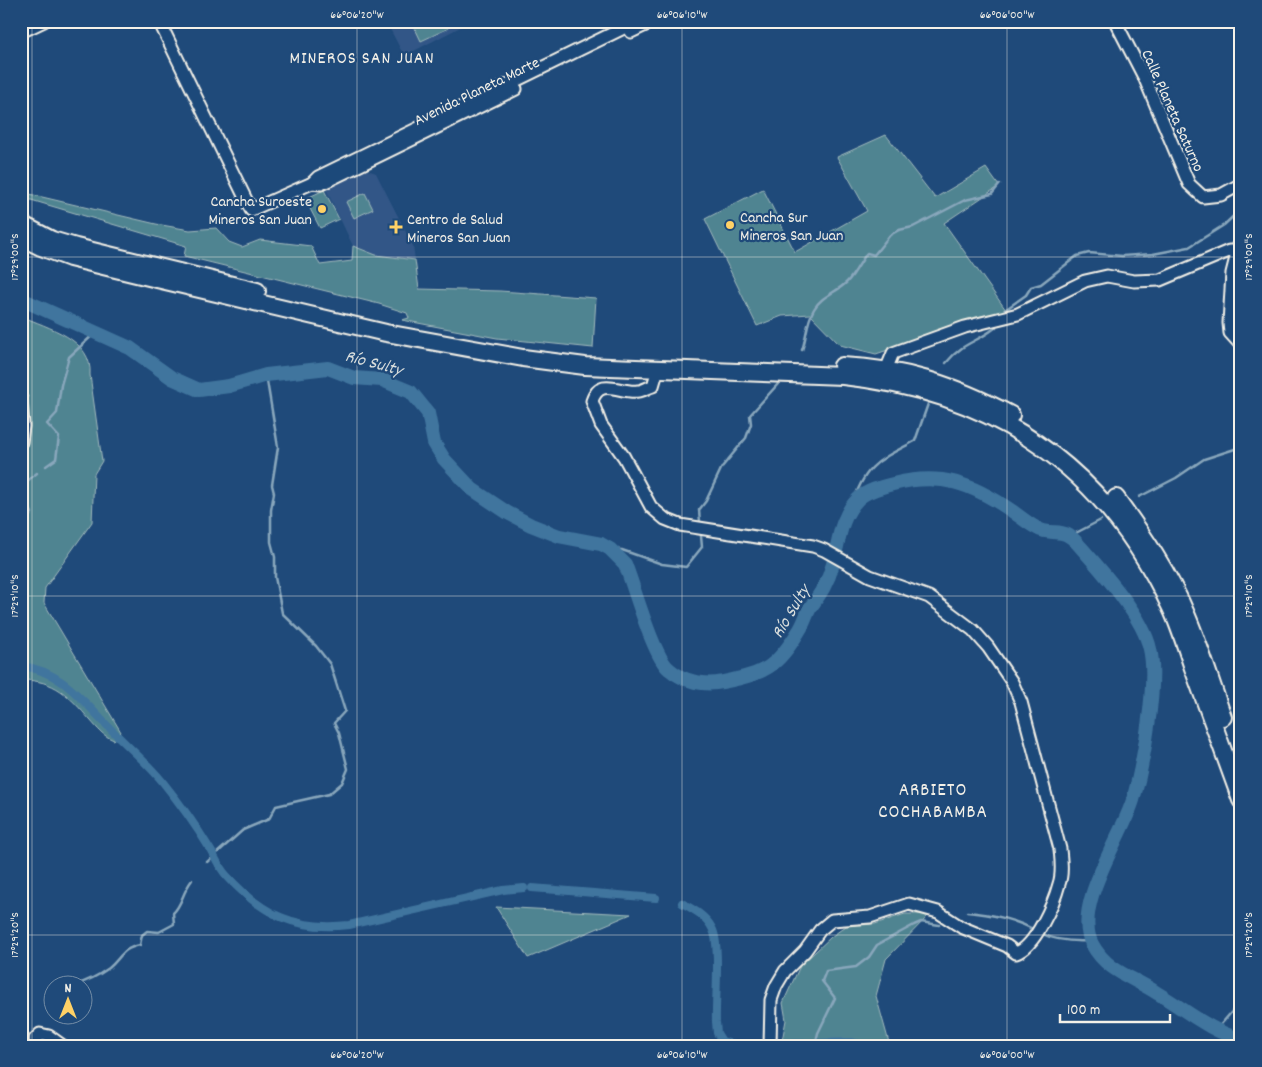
<svg xmlns="http://www.w3.org/2000/svg" width="1262" height="1067" font-family="Dekko,sans-serif">
	<style>
		.built { fill: #325787 }
		.green { fill: #508491; stroke: #a2babc }
		.lines { fill: none; stroke-linecap: round; stroke-linejoin: round }
		.stream { stroke: #89a7bc; stroke-width: 2.5 }
		.canal { stroke: #41759e; stroke-width: 8 }
		.river { stroke: #41759e; stroke-width: 14 }
		.minor-casing { stroke: #f4f1e8; stroke-width: 15 }
		.highway-casing { stroke: #f4f1e8; stroke-width: 20 }
		.minor { stroke: #1f4a7a; stroke-width: 11 }
		.highway { stroke: #1f4a7a; stroke-width: 16 }
		.ticks { fill: none; stroke: #f4f1e8; stroke-width: 1; stroke-opacity: 0.45 }
		.poi-dot { fill: #ffd166; stroke: #1f4a7a; stroke-width: 2 }
		.labels { text-anchor: middle; stroke-width: 4.5; stroke-linejoin: round; paint-order: stroke }
		.street-label { font-size: 16px; fill: #f4f1e8; stroke: #1f4a7a }
		.poi-label { font-size: 16px; fill: #f4f1e8; stroke: #1f4a7a; text-anchor: start }
		.neighbourhood-label { font-size: 18px; letter-spacing: 1px; fill: #f4f1e8; stroke: #1f4a7a }
		.water-label { font-size: 18px; font-style: italic; fill: #d9dedd; stroke: #1f4a7a }
		.quarter-label { font-size: 19px; letter-spacing: 1px; fill: #f4f1e8; stroke: #1f4a7a }
		.neatline { fill: none; stroke: #f4f1e8; stroke-width: 2 }
		.ticks-label { font-size: 12px; text-anchor: middle; fill: #f4f1e8 }
	</style>
	<rect width="100%" height="100%" fill="#1f4a7a"/>
	<filter id="ink" filterUnits="userSpaceOnUse"><feTurbulence type="fractalNoise" baseFrequency=".02" numOctaves="2"/><feDisplacementMap in="SourceGraphic" scale="10" xChannelSelector="R" yChannelSelector="G"/><feConvolveMatrix kernelMatrix="1 2 1 2 8 2 1 2 1" color-interpolation-filters="sRGB"/></filter>
	<g filter="url(#ink)">
		<!-- built -->
		<g class="built">
			<polygon points="386,21 472,21 406,55 402,52"/>
			<polygon points="364,169 376,173 413,246 415,260 376,255 353,246 325,187"/>
		</g>
		<!-- green -->
		<g class="green">
			<polygon points="414,21 446,21 449,28 421,41 412,22"/>
			<polygon points="886,135 935,198 986,168 999,186 944,223 1006,310 876,354 840,345 810,314 782,316 757,326 705,219 763,189 795,252 867,211 837,157"/>
			<polygon points="324,190 339,219 320,228 305,199"/>
			<polygon points="21,192 156,224 190,230 216,228 229,242 242,247 260,240 311,246 320,265 352,261 353,246 376,255 415,260 419,289 500,291 596,298 593,348 497,338 402,320 409,318 407,313 379,304 184,256 186,246 21,197"/>
			<polygon points="365,193 373,209 354,218 346,202"/>
			<path d="M21,316c27,12 72,23 69,59l12,86 -8,13 -2,48 -47,66 -1,15 77,129 -7,8c-11,-4 -16,-11 -24,-20 -21,-24 -34,-40 -69,-40z"/>
			<polygon points="496,907 631,914 528,958"/>
			<polygon points="905,914 930,914 886,959 876,996 890,1046 781,1046 786,1020 783,1003 800,966 831,937 846,926 875,924"/>
		</g>
		<g class="lines">
			<!-- stream -->
			<g class="stream">
				<polyline points="1002,312 1026,295 1031,287 1041,284 1077,256 1089,253 1122,256 1153,254 1189,247 1224,225 1241,209"/>
				<path d="M802,350c5,-14 4,-27 12,-41 7,-13 22,-16 33,-27 8,-8 13,-20 20,-29l7,2 16,-20 9,-5 14,-3 52,-27 27,-6 8,-10"/>
				<path d="M946,363c18,-22 31,-20 50,-36"/>
				<polyline points="46,466 56,459 59,437 47,424 57,413 61,385 69,357 95,333"/>
				<polyline points="21,486 37,473"/>
				<polyline points="21,490 32,513 21,525"/>
				<polyline points="1139,497 1176,478 1204,459 1241,447"/>
				<path d="M852,506c12,-41 27,-46 63,-65l14,-40"/>
				<polyline points="700,522 699,510 706,501 722,467 746,438 751,424 750,415 778,384"/>
				<polyline points="1070,536 1101,520"/>
				<polyline points="610,549 622,550 662,564 686,567 702,547 701,536"/>
				<polyline points="207,862 243,830 269,819 276,806 329,794 342,783 348,769 339,733 334,723 345,711 330,664 316,646 282,613 275,577 275,557 271,542 271,510 274,493 272,485 278,447 266,375"/>
				<path d="M967,912c26,2 45,7 68,18"/>
				<path d="M1040,933c16,8 32,9 50,8"/>
				<path d="M77,984c12,-3 22,-9 32,-16 13,-11 12,-19 31,-23l2,-10 5,-4 12,1 15,-8 -1,-11c9,-8 9,-20 19,-33"/>
				<polyline points="50,1010 52,1004"/>
				<polyline points="1217,1029 1241,1001"/>
				<polyline points="815,1046 818,1033 835,998 822,981 826,971 856,967 869,957 877,945 914,925 921,922 939,925"/>
			</g>
			<!-- canal -->
			<g class="canal">
				<path d="M21,666c36,4 56,28 80,53 19,21 43,40 61,62 17,21 34,45 48,68 5,8 9,18 16,26 36,40 70,56 123,50l154,-35 21,-2"/>
				<polyline points="532,888 656,898"/>
				<path d="M682,903c11,6 24,13 30,25 9,15 3,73 4,94l1,11 5,8 14,4 116,-3 13,4"/>
			</g>
			<!-- river -->
			<path class="river" d="M21,299l109,49 42,30 27,12 30,-4 37,-11 62,-7 26,10 28,2 29,12 17,21 6,30 10,16 28,30 36,24 23,12 28,11 42,8 9,5 15,15c9,22 28,92 44,105 15,13 36,17 54,13 43,-9 53,-14 76,-51 5,-7 7,-16 11,-23 11,-15 18,-26 23,-44 6,-23 7,-47 25,-65 8,-8 23,-12 35,-15 48,-12 78,-1 119,27 9,6 22,18 32,20 16,3 21,-2 34,13 23,26 65,72 72,105 8,34 -7,116 -17,151 -11,37 -61,106 -41,144 15,28 41,33 65,49 28,16 52,38 84,46"/>
			<defs>
				<g id="minor">
					<polyline points="159,21 251,210 312,183 318,177 638,21"/>
					<polyline points="1115,21 1145,79 1189,184 1203,197 1221,195 1241,184"/>
					<polyline points="21,32 44,21"/>
					<polyline points="631,32 654,21"/>
					<polyline points="312,183 321,184 516,89"/>
					<polyline points="1241,238 1232,273 1229,323 1230,333 1241,345"/>
					<path d="M658,369l-5,17c-5,1 -10,5 -15,5 -17,3 -38,-15 -46,10l9,24 23,32 27,50 14,12 15,6 133,21 11,4 46,26 59,21 44,33 15,17 24,35 9,20 39,147c1,11 3,24 -1,35 -5,19 -24,63 -43,69l-9,-7 -46,-19 -23,-15 -29,-8 -39,13 -38,3 -12,10 -15,21 -20,20 -9,15 -5,14 -1,46"/>
					<polyline points="886,370 893,353 965,327 1018,314 1085,281 1107,276 1134,281 1160,280 1229,251 1236,251"/>
					<polyline points="21,399 23,426 21,442"/>
					<polyline points="37,1046 35,1039 40,1034 49,1036 63,1046"/>
				</g>
				<g id="highway">
					<polyline points="21,224 52,240 76,247 257,291"/>
					<path d="M21,237l20,10 29,11 87,21 229,54 137,25 62,8 258,10c153,16 263,92 328,232 9,19 15,40 22,60 16,44 32,88 48,132"/>
					<path d="M842,366c64,3 112,19 169,49"/>
					<path d="M1116,498c27,37 53,75 71,118 14,33 24,67 36,101"/>
				</g>
			</defs>
			<!-- minor casing -->
			<use href="#minor" class="minor-casing"/>
			<!-- highway casing -->
			<use href="#highway" class="highway-casing"/>
			<!-- minor -->
			<use href="#minor" class="minor"/>
			<!-- highway -->
			<use href="#highway" class="highway"/>
		</g>
	</g>
	<!-- ticks -->
	<path class="ticks" d="M32,21v1025M357,21v1025M682,21v1025M1007,21v1025M21,257h1220M21,596h1220M21,935h1220"/>
	<!-- markers -->
	<g class="poi-dot">
		<circle cx="322" cy="209" r="5"/>
		<circle cx="730" cy="225" r="5"/>
		<path d="M393.5 219.5h5v5h5v5h-5v5h-5v-5h-5v-5h5z"/>
	</g>
	<g class="labels">
		<!-- street labels -->
		<g class="street-label">
			<text transform="translate(476 90) rotate(-26)" y="6">Avenida Planeta Marte</text>
			<text transform="translate(1174 110) rotate(66)" y="6">Calle Planeta Saturno</text>
		</g>
		<!-- poi labels -->
		<g class="poi-label">
			<text x="312" y="206" text-anchor="end">Cancha Suroeste<tspan x="312" dy="18">Mineros San Juan</tspan></text>
			<text x="740" y="222">Cancha Sur<tspan x="740" dy="18">Mineros San Juan</tspan></text>
			<text x="407" y="224">Centro de Salud<tspan x="407" dy="18">Mineros San Juan</tspan></text>
		</g>
		<!-- neighbourhood labels -->
		<g class="neighbourhood-label">
			<text x="362" y="63">MINEROS SAN JUAN</text>
		</g>
		<!-- water labels -->
		<g class="water-label">
			<text transform="translate(374 362) rotate(15)" y="6">Río Sulty</text>
			<text transform="translate(790 611) rotate(-59)" y="6">Río Sulty</text>
		</g>
		<!-- quarter labels -->
		<g class="quarter-label">
			<text x="933" y="795">ARBIETO<tspan x="933" dy="22">COCHABAMBA</tspan></text>
		</g>
	</g>
	<!-- margin -->
	<rect width="1262" height="1067" fill="none" stroke="#1f4a7a" stroke-width="55"/>
	<!-- north arrow -->
	<g transform="translate(68 1000)"><circle r="24" fill="#1f4a7a" stroke="#748da6"/>
	<path d="M0-4L9 19L0 12L-9 19Z" fill="#ffd166"/>
	<text y="-8" font-size="14" font-weight="bold" text-anchor="middle" fill="#f4f1e8">N</text>
	</g>
	<!-- scale -->
	<path d="M1060 1014v8h110v-8" fill="none" stroke="#f4f1e8" stroke-width="2.5"/>
	<text x="1067" y="1014" font-size="15" fill="#f4f1e8" stroke="#1f4a7a" stroke-width="4" paint-order="stroke">100 m</text>
	<rect x="28" y="28" width="1206" height="1012" class="neatline"/>
	<g class="ticks-label">
		<text x="357" y="18">66°06'20"W</text>
		<text x="682" y="18">66°06'10"W</text>
		<text x="1007" y="18">66°06'00"W</text>
		<text transform="translate(14 257) rotate(-90)" y="4">17°29'00"S</text>
		<text transform="translate(1248 257) rotate(-90)" y="4">17°29'00"S</text>
		<text transform="translate(14 596) rotate(-90)" y="4">17°29'10"S</text>
		<text transform="translate(1248 596) rotate(-90)" y="4">17°29'10"S</text>
		<text transform="translate(14 935) rotate(-90)" y="4">17°29'20"S</text>
		<text transform="translate(1248 935) rotate(-90)" y="4">17°29'20"S</text>
		<text x="357" y="1058">66°06'20"W</text>
		<text x="682" y="1058">66°06'10"W</text>
		<text x="1007" y="1058">66°06'00"W</text>
	</g>
</svg>
